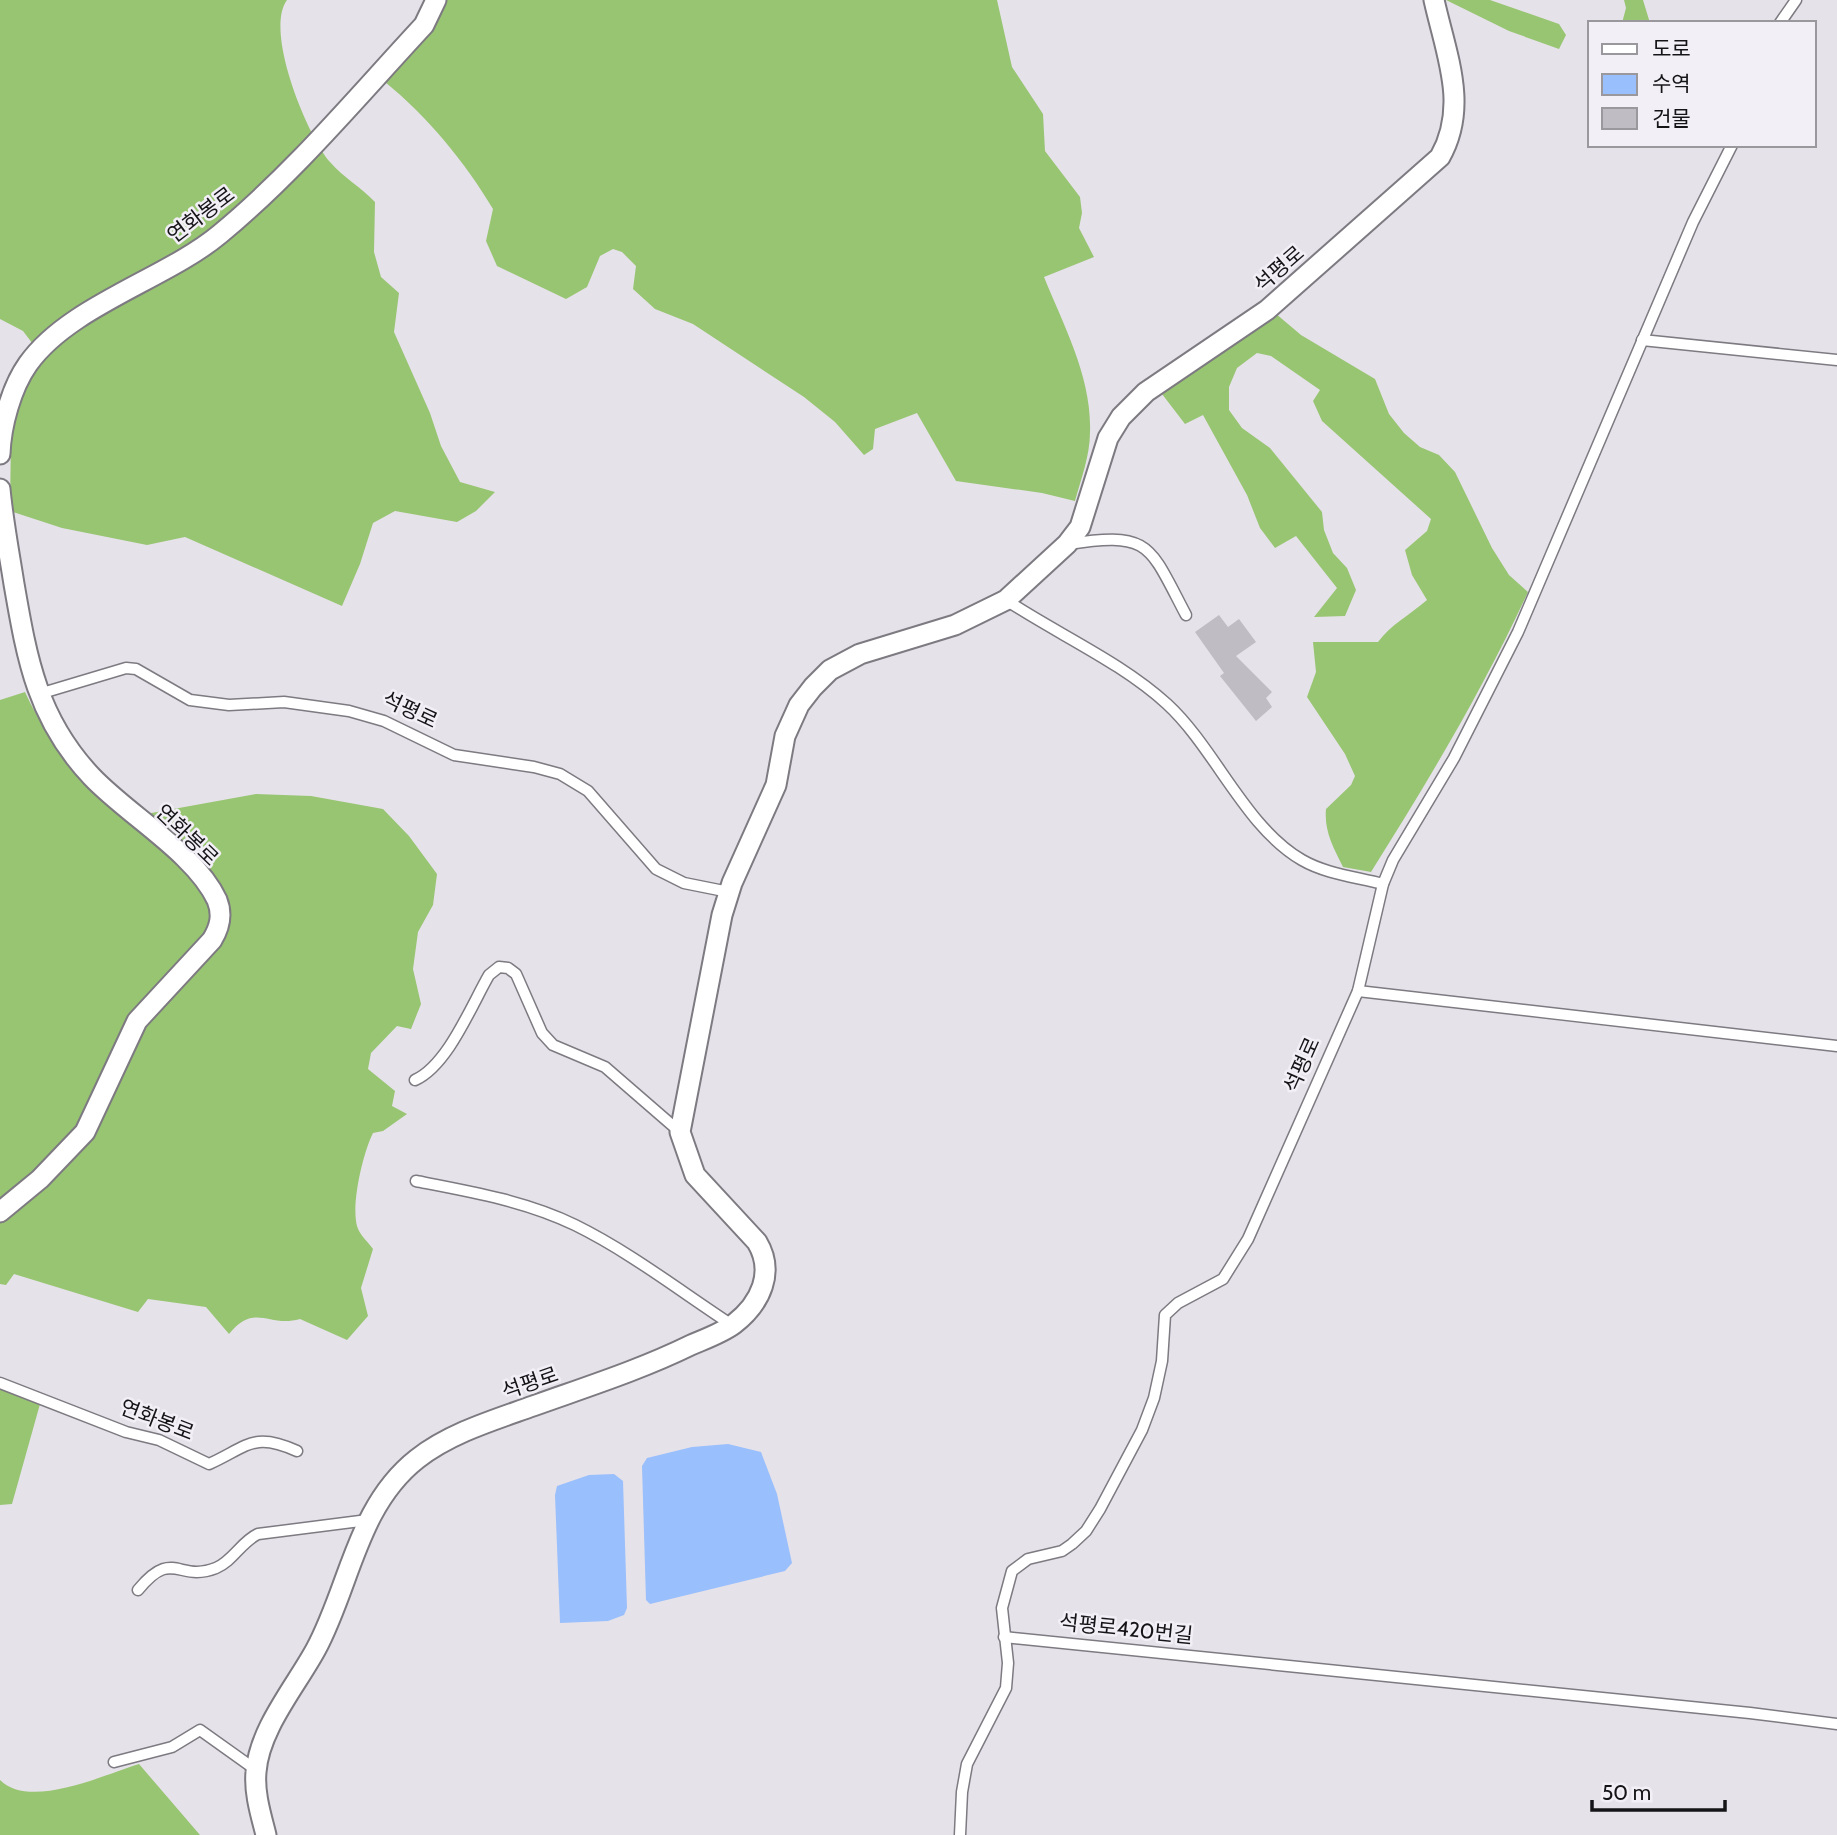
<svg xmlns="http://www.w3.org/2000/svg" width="1837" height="1835" font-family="Cabin,'Noto Sans KR',sans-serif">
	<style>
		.forest { fill: #98c572 }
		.water { fill: #99bffc }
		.building { fill: #c0bcc4 }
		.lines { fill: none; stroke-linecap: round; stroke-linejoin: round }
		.lane-casing { stroke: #7d7a81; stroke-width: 13 }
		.street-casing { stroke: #7d7a81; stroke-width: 23 }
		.lane { stroke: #fff; stroke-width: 10 }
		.street { stroke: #fff; stroke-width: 19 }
		.labels { text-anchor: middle; stroke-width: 5; stroke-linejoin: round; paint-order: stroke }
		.street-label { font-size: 21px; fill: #151417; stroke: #f3eff7 }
	</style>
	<rect width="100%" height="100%" fill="#e6e2ea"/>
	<!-- forest -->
	<g class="forest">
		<path d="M0,0h287c-23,31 20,135 43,162 14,16 31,25 45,40l-1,50 7,25 18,16 -5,39 36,81 11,33 19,36 35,10 -19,19 -19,11 -62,-11 -22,12 -13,41 -18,42 -157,-69 -38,8 -85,-17 -52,-17 1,-78 8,-40 23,-37 -19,-25 -23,-12z"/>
		<path d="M442,0h555l15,67 31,47 2,37 35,46 2,16 -3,15 15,29 -50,20c20,49 48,101 46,155 0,24 -9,47 -15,69l-33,-8 -86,-12 -39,-68 -42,16 -2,20 -9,6 -29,-33 -31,-25 -111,-73 -38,-15 -22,-20 3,-23 -14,-14 -9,-3 -13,7 -13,31 -21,12 -69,-33 -11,-25 7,-32c-28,-47 -65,-92 -108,-127l50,-58z"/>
		<polygon points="1446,0 1490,0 1559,24 1566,35 1559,49 1509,31"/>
		<polygon points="1624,0 1643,0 1650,23 1622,23 1626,8"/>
		<path d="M1275,313l26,22 74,44 14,35 15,19 16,14 19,8 16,17 37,76 17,27 19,17c-45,98 -100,189 -157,280l-28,-5c-10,-20 -19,-36 -17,-58l25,-24 4,-9 -10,-22 -38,-57 9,-25 -3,-30h65c13,-18 32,-27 49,-42l-15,-25 -7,-25 22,-19 4,-12 -109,-98 -9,-20 7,-11 -49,-34 -14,-3 -20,15 -8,19v23l13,18 28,20 52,64 2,18 9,23 14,15 9,22 -11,26 -31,1 23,-29 -41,-52 -21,12 -15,-20 -13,-33 -44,-80 -18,9 -23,-30 15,-15z"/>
		<path d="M25,692c25,54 52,80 93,122h28l110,-20 55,2 72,13 26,27 28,38 -4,31 -15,27 -5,37 8,35 -10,25 -14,-3 -26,27 -3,16 27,22 -3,15 15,8 -24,17 -10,2c-10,20 -22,71 -16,93 2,8 11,16 16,23l-12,39 7,28 -21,24 -47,-21c-32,9 -45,-17 -71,15l-23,-27 -58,-8 -10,13 -124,-38 -8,11 -6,-1v-584z"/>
		<polygon points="0,1389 40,1404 12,1504 0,1505"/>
		<path d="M139,1764l61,71h-200v-55c30,30 103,-5 139,-16z"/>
	</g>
	<!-- water -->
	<g class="water">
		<polygon points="728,1444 761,1452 777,1494 792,1563 785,1571 650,1604 646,1600 642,1466 647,1458 692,1447"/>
		<polygon points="614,1474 623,1481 627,1608 624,1615 608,1621 560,1623 555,1495 557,1486 589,1475"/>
	</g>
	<!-- building -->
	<polygon class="building" points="1219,615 1228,627 1239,619 1256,642 1236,656 1272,692 1266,698 1272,707 1256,721 1220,676 1224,673 1195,632"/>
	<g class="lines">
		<defs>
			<g id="lane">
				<polyline points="1780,23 1796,0"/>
				<polyline points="1642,340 1837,360"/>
				<path d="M1068,544c83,-13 81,1 118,71"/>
				<path d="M1006,600c53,35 115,62 161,104 48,44 78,123 135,156 24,14 55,17 81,24"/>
				<polyline points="39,694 126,668 136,669 190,700 229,705 284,702 349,711 384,721 454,755 534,767 560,774 588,791 656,869 684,883 729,892"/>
				<polyline points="1358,991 1837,1046"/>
				<path d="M415,1080c33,-15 56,-74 74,-105l10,-8 9,1 8,6 26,59 11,12 52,22 75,65"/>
				<path d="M416,1181c52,10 110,20 159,44 55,27 105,66 157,100"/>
				<path d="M0,1383l126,49 33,8 50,24c38,-17 44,-33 88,-13"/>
				<path d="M138,1590c35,-43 40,-7 78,-22 17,-7 25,-26 42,-34l110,-14"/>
				<polyline points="1004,1637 1750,1713 1837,1724"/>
				<polyline points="114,1762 172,1747 200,1730 256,1770"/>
				<polyline points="960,1835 962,1792 967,1764 1006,1688 1008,1663 1002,1608 1012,1571 1028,1559 1062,1551 1072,1544 1086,1531 1100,1509 1142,1430 1154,1398 1162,1361 1165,1315 1178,1303 1223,1279 1248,1239 1358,991 1383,884 1393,860 1454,758 1518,632 1693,222 1732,145"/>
			</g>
			<g id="street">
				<path d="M0,454c1,-28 11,-66 28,-90 41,-58 138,-85 192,-130 75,-62 138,-138 204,-209l12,-25"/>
				<path d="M0,489c3,32 9,63 14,95 13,75 23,135 78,193 36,38 103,76 125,123 6,15 3,27 -5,40l-75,81 -52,111 -45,47 -40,33"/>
				<path d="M266,1835c-5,-20 -12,-42 -10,-63 3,-43 40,-86 60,-123 34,-63 41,-143 101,-190 33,-26 77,-39 116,-53 53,-19 107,-36 158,-61 14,-6 31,-12 43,-21 27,-21 41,-52 23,-82l-62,-67 -15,-43 42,-217 10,-32 44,-98 9,-49 14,-31 14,-18 17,-17 30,-16 95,-29 51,-25 61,-56 13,-17 28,-89 13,-21 25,-25 121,-82 173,-153c29,-51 6,-103 -6,-157"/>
			</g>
		</defs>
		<!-- lane casing -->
		<use href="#lane" class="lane-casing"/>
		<!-- street casing -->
		<use href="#street" class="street-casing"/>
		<!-- lane -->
		<use href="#lane" class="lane"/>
		<!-- street -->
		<use href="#street" class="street"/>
	</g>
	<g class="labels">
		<!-- street labels -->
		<g class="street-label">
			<text transform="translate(201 215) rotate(-37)" y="7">연화봉로</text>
			<text transform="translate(1279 269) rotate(-41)" y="7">석평로</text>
			<text transform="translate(410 710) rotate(25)" y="7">석평로</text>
			<text transform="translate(187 835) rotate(44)" y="7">연화봉로</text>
			<text transform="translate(1302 1065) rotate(-66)" y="7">석평로</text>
			<text transform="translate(530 1383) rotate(-19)" y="7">석평로</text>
			<text transform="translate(157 1420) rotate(21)" y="7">연화봉로</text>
			<text transform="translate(1126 1629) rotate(6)" y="7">석평로420번길</text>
		</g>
	</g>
	<!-- legend -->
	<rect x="1588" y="21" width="228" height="126" fill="#f3eff7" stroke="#9a979d" stroke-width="2"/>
	<rect x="1602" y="44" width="35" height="10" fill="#ffffff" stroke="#9a979d" stroke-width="2"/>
	<text x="1652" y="56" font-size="21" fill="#151417">도로</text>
	<rect x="1602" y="74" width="35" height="21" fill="#99bffc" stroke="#9a979d" stroke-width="2"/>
	<text x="1652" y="91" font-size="21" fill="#151417">수역</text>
	<rect x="1602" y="108" width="35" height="21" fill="#c0bcc4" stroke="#9a979d" stroke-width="2"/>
	<text x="1652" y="126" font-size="21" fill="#151417">건물</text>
	<!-- scale -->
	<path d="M1592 1800v10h133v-10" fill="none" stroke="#151417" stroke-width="3.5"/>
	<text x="1602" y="1800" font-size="21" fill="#151417" stroke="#f3eff7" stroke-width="5" paint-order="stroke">50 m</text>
</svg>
